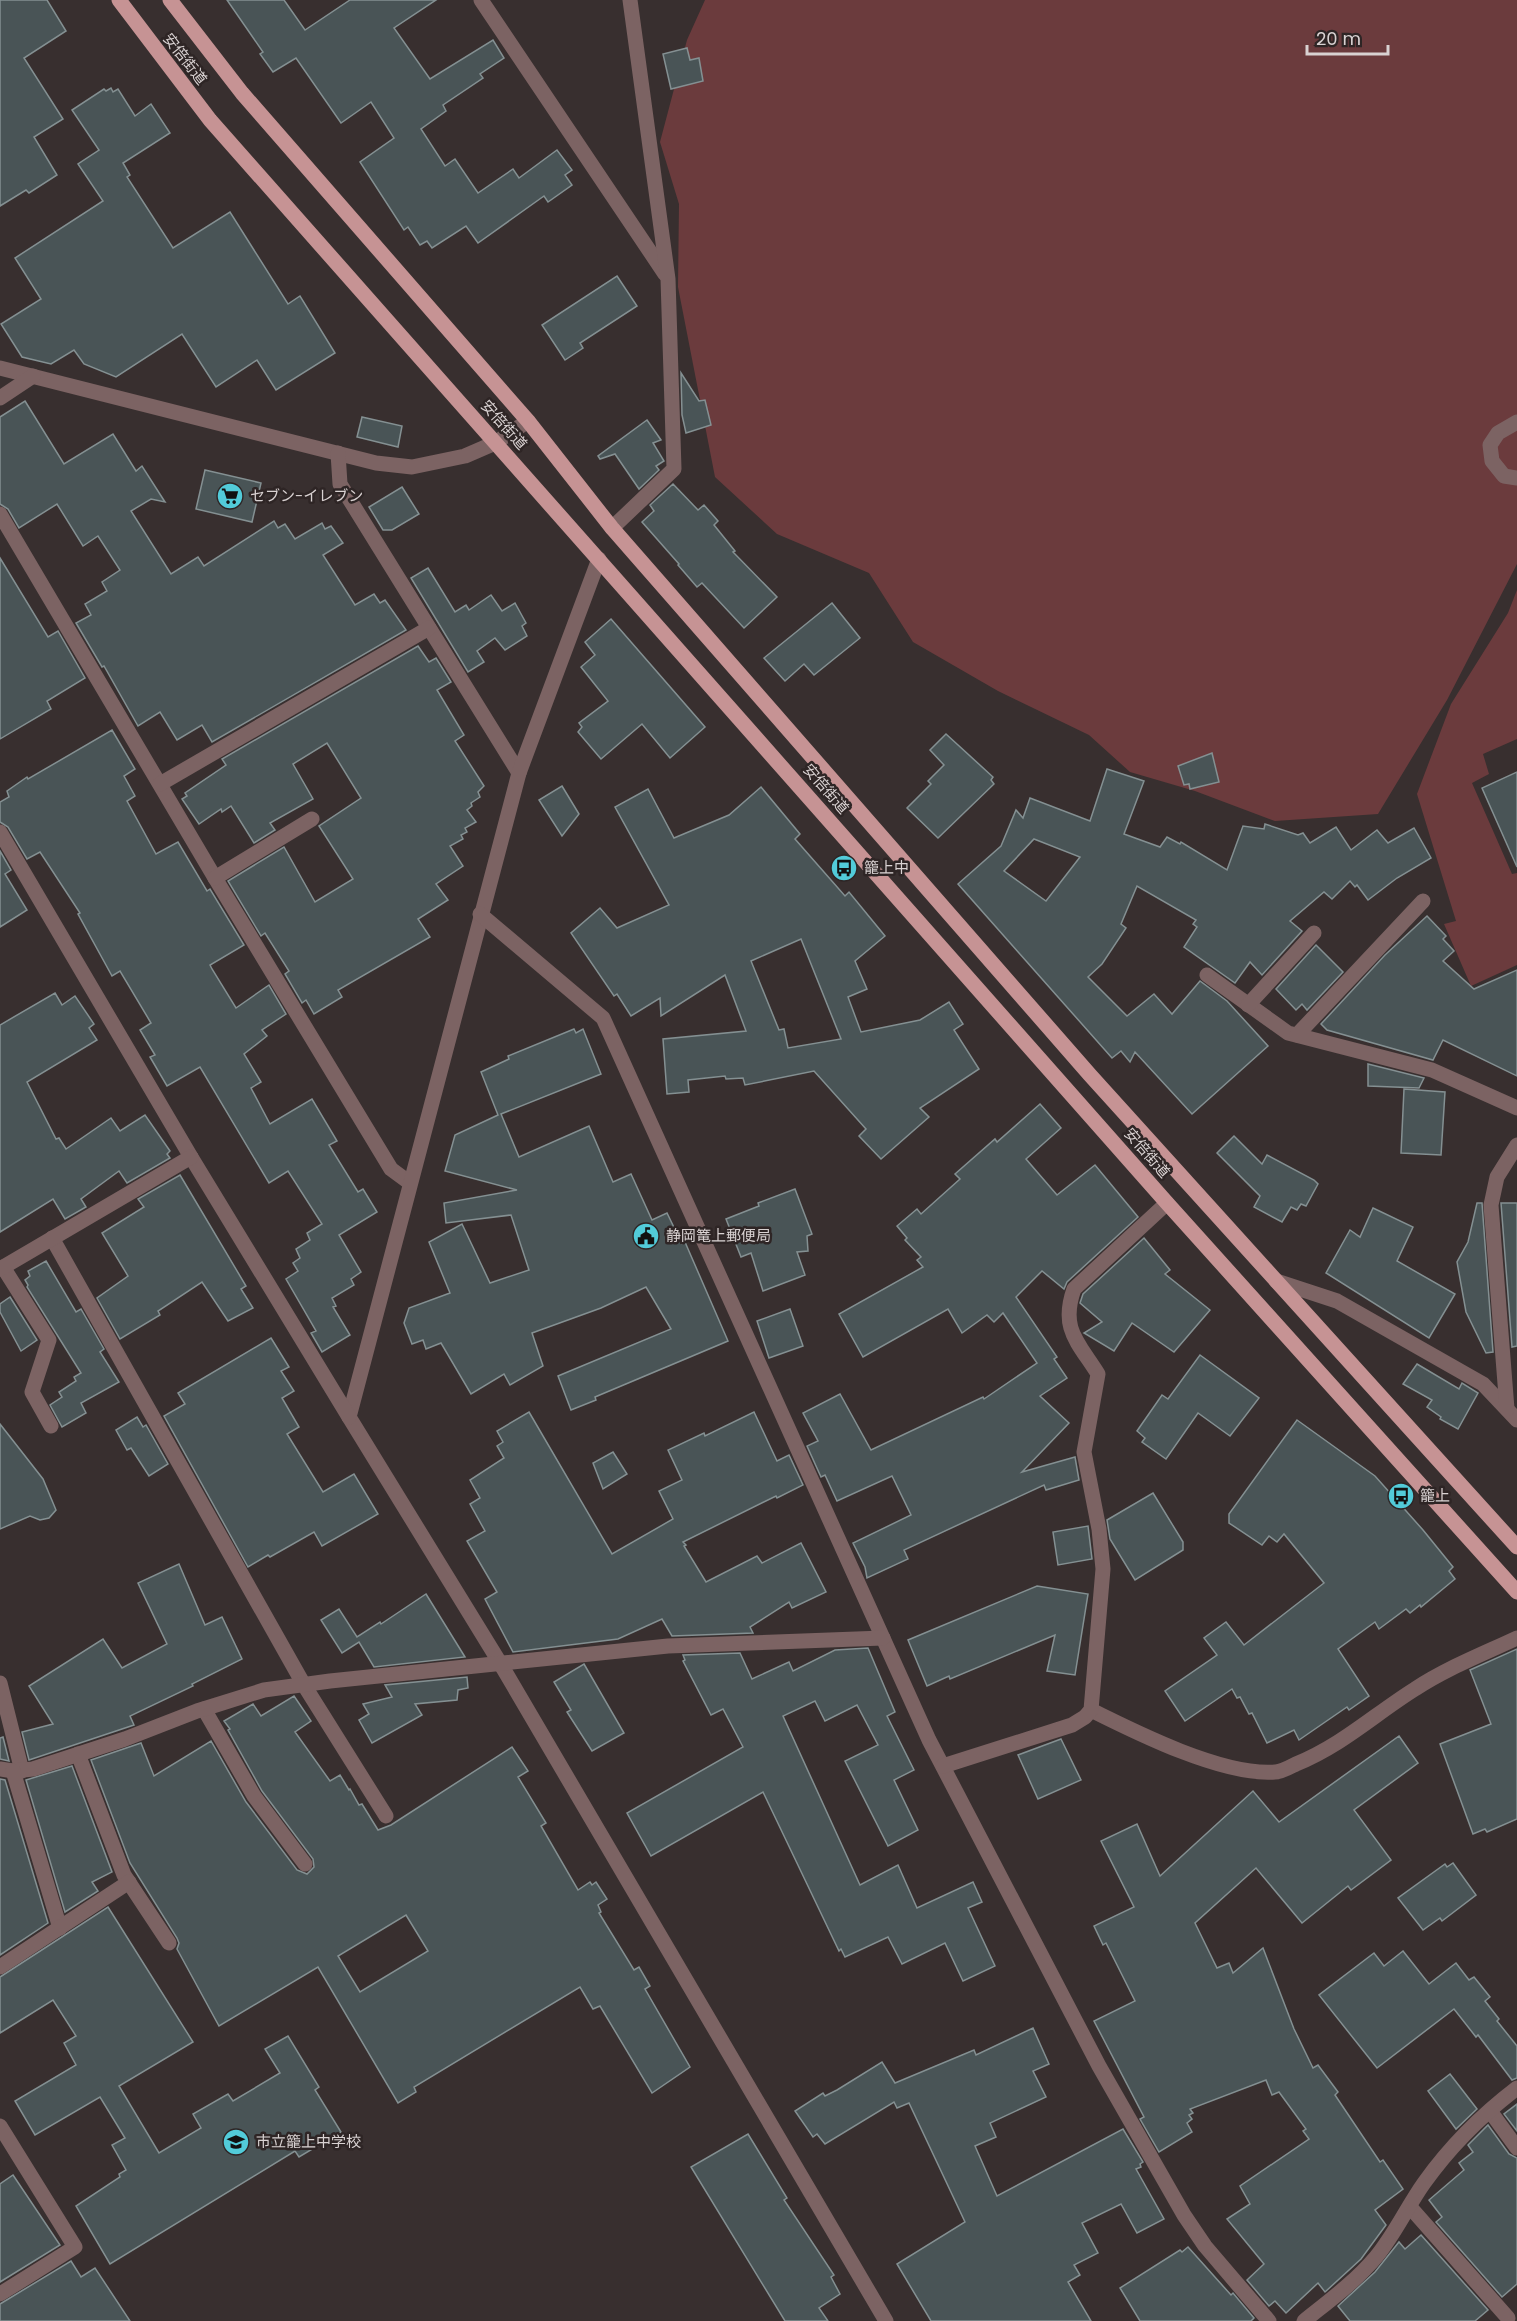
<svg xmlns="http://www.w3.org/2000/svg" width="1517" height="2321" font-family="Poppins,'Noto Sans JP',sans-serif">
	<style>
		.green { fill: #6b3b3d }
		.building { fill: #495456; stroke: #849092; stroke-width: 1.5; fill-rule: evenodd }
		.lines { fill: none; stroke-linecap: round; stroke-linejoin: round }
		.minor { stroke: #7c6363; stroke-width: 15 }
		.major { stroke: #c69394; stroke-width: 15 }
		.labels { text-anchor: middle; stroke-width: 5; stroke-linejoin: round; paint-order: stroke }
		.street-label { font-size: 15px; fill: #d9d2d2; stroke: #2e2525 }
		.poi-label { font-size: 15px; fill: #d9d2d2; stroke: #2e2525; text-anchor: start }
	</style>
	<rect width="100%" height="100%" fill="#382f2f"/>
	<!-- green -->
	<g class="green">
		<polygon points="705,0 1517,0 1517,564 1447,700 1378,814 1275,821 1195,791 1130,772 1089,735 998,691 913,642 869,573 777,534 715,477 678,287 679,204 660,142 687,40"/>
		<polygon points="1517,590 1517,739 1483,754 1489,774 1472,783 1512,874 1517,873 1517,965 1471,986 1444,924 1456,921 1417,794 1451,704 1508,613"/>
	</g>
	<!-- building -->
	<g class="building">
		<polygon points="0,0 47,0 66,31 24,58 63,119 34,137 57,175 29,193 26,190 0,206"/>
		<polygon points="227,0 284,0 305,30 350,0 436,0 394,28 430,79 493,40 504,58 480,74 483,78 443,105 446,111 421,129 445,166 455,159 478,193 513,169 519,178 557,150 572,170 565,175 572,185 548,202 544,196 478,243 466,226 432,248 427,241 420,245 408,227 404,230 360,162 394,138 371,102 341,123 296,58 273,72 260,54 263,52"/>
		<polygon points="687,48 690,60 699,58 703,81 671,89 663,54"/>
		<polygon points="111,88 113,92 118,89 135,116 151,104 170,133 123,163 130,175 127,177 173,248 230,212 288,304 300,296 335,353 276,390 257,360 216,387 182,334 116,377 84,364 74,350 51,364 22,357 1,324 41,299 15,258 103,201 78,164 99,150 72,110 104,89 106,91"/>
		<polygon points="617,276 637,306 580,343 583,348 565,360 542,325"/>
		<polygon points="681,373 699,401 705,400 711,425 686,433 682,415"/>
		<polygon points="25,401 64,464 113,434 136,471 142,466 165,502 151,499 131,511 171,574 198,557 204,566 274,521 278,528 285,524 295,539 322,523 325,529 331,526 343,543 323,555 355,605 374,594 380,603 385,600 406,630 212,742 202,725 177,740 160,712 138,726 104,666 102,667 76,623 91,615 85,604 107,591 102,582 120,570 98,536 83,546 57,504 19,528 8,509 0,504 0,417"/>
		<polygon points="362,417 402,426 398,447 357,437"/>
		<polygon points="647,420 661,440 653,443 664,461 656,466 659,470 639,489 615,454 600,459 598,456"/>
		<polygon points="205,470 261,483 252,522 196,509"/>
		<polygon points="673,484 698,510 704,505 718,521 714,525 735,551 733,552 777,597 744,628 702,583 697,587 678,565 679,564 642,522 654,511 650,505"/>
		<polygon points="402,487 419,514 392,530 383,530 369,507"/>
		<polygon points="0,558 48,637 58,631 85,678 47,701 51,709 0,739"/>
		<polygon points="428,568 455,612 466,605 469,610 491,595 502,611 515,603 526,623 522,626 527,636 505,650 495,638 477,651 484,662 468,672 411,578"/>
		<polygon points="832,603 860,638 814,675 804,664 785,681 764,658"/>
		<polygon points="611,619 705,727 670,758 642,724 601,759 578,732 582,727 579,723 608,701 581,667 595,655 585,642"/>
		<polygon points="418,646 429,662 436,658 451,682 437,690 464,735 455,741 484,786 478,792 480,797 471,803 472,806 467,810 476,822 465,828 467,832 461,835 463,839 450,846 463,866 436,884 448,900 418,919 430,937 338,990 342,997 314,1014 306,1000 302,1003 285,974 289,971 265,933 261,936 228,881 284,847 315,902 353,879 319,826 361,798 327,743 293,764 313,799 270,823 275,830 254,843 231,806 222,812 221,809 199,824 182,799 187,796 185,793 226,765 222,759"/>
		<polygon points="112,730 135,769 124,776 135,796 127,801 156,854 178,842 207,891 210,889 244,945 210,965 212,969 236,1008 269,985 286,1014 262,1030 267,1036 244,1054 261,1082 251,1088 270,1124 312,1099 337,1141 329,1145 358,1192 363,1189 377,1212 339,1235 361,1272 351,1279 354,1285 332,1298 336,1306 333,1307 350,1335 322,1352 311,1333 316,1331 286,1279 298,1271 293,1263 300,1258 296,1249 310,1240 307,1233 322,1224 288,1171 269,1183 200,1067 167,1086 150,1057 155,1055 140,1030 151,1023 120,971 112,976 78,914 80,913 40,852 27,859 8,827 0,822 0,802 9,797 7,791 27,777 28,779"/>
		<polygon points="946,734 993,777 991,780 994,784 938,838 907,808 931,784 928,781 944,765 930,750"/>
		<polygon points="1212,753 1219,782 1190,789 1189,784 1184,785 1178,766"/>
		<path d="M1107,769l37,12 -20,53 36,13 7,-10 13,7 1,-2 46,28 16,-44 21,3 1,-5 33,11 5,-2 7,10 26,-16 15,23 26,-20 11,13 26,-15 17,30 -34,20 -29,22 -11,-15 -2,2 -5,-6 -18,18 -8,-7 -34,29 12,10 -40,44 -12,-13 -15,21 -51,-36 13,-20 -4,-3 3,-4 -59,-34 -16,38 5,4 -24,36 -14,13 39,39 27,-22 18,20 28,-33 27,20 41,45 -76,68 -57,-62 -5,10 -9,-11 -9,7 -154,-174 43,-38 15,-36 7,8 7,-20 60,23zM1034,839l46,18 -34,44 -42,-30z"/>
		<polygon points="1517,772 1517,867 1482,788"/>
		<polygon points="562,786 579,814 562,836 539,800"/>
		<path d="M761,787l39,47 -5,5 50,57 4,-4 36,44 -30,25 12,28 -19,8 13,35 59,-12 29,-18 14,22 -9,6 25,39 -59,39 9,9 -48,42 -22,-23 7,-7 -52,-58 -69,14 -2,-7 -17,1 -1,-3 -37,4 1,12 -22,2 -4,-55 83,-8 -21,-56 -64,41 -1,-18 -29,18 -14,-22 -3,2 -43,-63 29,-25 17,20 52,-23 -54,-98 33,-18 26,49 55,-23zM801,939l40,100 -53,9 -4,-19 -5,1 -28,-69z"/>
		<polygon points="0,851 11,870 5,874 27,910 0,927"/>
		<polygon points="1427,916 1446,936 1443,939 1454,951 1443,961 1474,989 1517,970 1517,1076 1443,1040 1433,1060 1327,1030 1321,1024 1385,955"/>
		<polygon points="1316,945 1343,972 1307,1010 1302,1004 1296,1010 1276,989"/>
		<polygon points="55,993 62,1005 75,996 94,1024 89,1028 97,1040 27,1082 56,1139 59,1138 66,1149 111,1118 120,1131 145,1115 170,1151 167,1154 170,1158 127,1183 119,1171 81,1199 86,1207 65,1219 53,1199 0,1232 0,1025"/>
		<polygon points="574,1029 576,1033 583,1029 601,1074 501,1114 519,1157 589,1126 613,1182 631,1174 652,1220 667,1213 682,1244 685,1242 728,1341 595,1397 596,1400 571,1410 558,1376 671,1329 646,1287 601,1308 532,1333 543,1366 510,1385 504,1374 471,1394 441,1343 426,1349 423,1340 412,1344 404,1323 409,1308 450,1293 429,1242 462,1224 490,1283 529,1270 511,1215 446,1223 444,1203 517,1190 445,1171 455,1135 498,1115 481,1072 509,1059 508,1056"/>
		<polygon points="1368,1064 1424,1078 1419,1088 1368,1086"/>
		<polygon points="1404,1089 1445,1092 1441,1155 1401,1153"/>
		<polygon points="1040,1104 1061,1128 1026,1159 1057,1195 1095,1165 1138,1217 1067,1282 1064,1289 1042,1271 1016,1297 1057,1357 1054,1359 1067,1378 1040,1396 1069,1423 1022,1472 1075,1457 1079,1480 1046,1490 1044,1485 904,1550 908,1559 867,1578 865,1567 853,1543 911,1515 892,1476 837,1501 825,1475 821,1477 807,1446 818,1441 803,1413 840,1394 871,1450 983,1397 984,1399 1037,1363 1003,1313 994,1322 987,1315 962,1333 948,1309 863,1357 839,1314 923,1267 917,1260 921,1257 905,1240 907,1238 897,1226 917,1209 921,1214 960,1179 955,1174 995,1139 997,1142"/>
		<polygon points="1234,1136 1262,1164 1267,1155 1314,1180 1318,1184 1306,1206 1301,1204 1297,1210 1291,1207 1282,1222 1254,1207 1260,1196 1217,1153"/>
		<polygon points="180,1175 246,1286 241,1289 253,1308 228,1321 202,1282 158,1311 160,1315 120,1339 97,1298 128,1276 102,1233 144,1207 138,1199"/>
		<polygon points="795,1189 812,1234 807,1236 808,1251 797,1252 805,1275 763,1291 751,1253 741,1257 726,1219 759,1206 758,1203"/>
		<polygon points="1477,1203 1482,1203 1493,1352 1486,1353 1466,1312 1457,1262 1468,1242"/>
		<polygon points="1501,1203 1517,1203 1517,1346 1512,1347"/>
		<polygon points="1373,1208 1413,1227 1397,1261 1455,1294 1429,1338 1326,1273 1350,1230 1360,1237"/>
		<polygon points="1144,1238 1170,1270 1165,1274 1210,1310 1174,1352 1132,1323 1114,1351 1084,1333 1102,1322 1080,1303 1083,1294"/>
		<polygon points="46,1261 76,1312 81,1309 104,1349 100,1352 119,1382 81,1403 86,1413 62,1427 50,1405 62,1397 59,1392 76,1381 74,1377 81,1373 27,1287 28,1285 25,1280 30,1276 28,1271"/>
		<polygon points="10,1297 37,1340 21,1351 0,1312 0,1304"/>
		<polygon points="790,1309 803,1346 769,1358 757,1321"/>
		<polygon points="271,1338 289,1367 281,1371 294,1391 282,1398 299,1427 287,1434 323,1492 354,1474 378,1514 322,1546 314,1532 270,1557 268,1555 248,1567 164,1416 185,1404 178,1393"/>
		<polygon points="1200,1355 1259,1398 1230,1436 1198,1413 1166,1459 1142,1442 1145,1438 1137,1431 1162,1395 1168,1399"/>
		<polygon points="1417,1364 1459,1389 1462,1383 1478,1393 1458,1429 1440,1419 1441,1417 1427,1407 1432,1400 1403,1384"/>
		<polygon points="529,1412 612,1554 673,1519 659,1491 682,1480 668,1450 704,1433 705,1436 754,1412 777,1461 789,1455 803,1485 777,1498 776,1496 683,1542 686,1545 684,1546 706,1582 757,1556 762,1563 801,1543 826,1592 792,1608 789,1602 750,1627 753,1633 672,1636 662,1619 618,1639 513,1652 485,1599 497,1592 467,1541 485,1531 470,1504 480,1498 470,1480 504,1458 497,1446 503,1442 497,1431"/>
		<polygon points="137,1417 143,1427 146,1425 168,1464 149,1476 131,1448 127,1450 116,1430"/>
		<polygon points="1297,1420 1375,1476 1423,1530 1453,1567 1449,1571 1455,1579 1421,1607 1420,1605 1410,1613 1406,1609 1379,1629 1375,1622 1338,1649 1369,1696 1349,1710 1347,1707 1299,1740 1294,1730 1267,1743 1252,1713 1249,1714 1240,1697 1237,1698 1232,1689 1185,1721 1165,1691 1217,1655 1204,1638 1226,1622 1244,1645 1324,1583 1284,1534 1277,1542 1269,1536 1262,1545 1229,1523 1229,1514"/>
		<polygon points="0,1424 43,1479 56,1510 49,1518 40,1520 30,1516 0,1529"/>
		<polygon points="613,1452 627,1474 603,1489 593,1463"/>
		<polygon points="1153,1493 1183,1542 1183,1550 1135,1580 1110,1539 1107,1520"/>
		<polygon points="1088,1526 1092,1559 1058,1565 1053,1532"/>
		<polygon points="179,1564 205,1625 222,1617 242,1659 192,1684 193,1686 130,1716 134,1725 29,1760 22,1732 53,1724 29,1686 103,1639 122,1668 167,1644 138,1583"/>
		<polygon points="1037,1586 1088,1594 1075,1675 1047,1671 1055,1635 950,1679 949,1676 927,1686 908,1640"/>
		<polygon points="426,1594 465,1657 374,1667 359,1642 342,1653 321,1620 339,1609 357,1637 380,1622 381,1624"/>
		<polygon points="868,1648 895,1712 887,1716 914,1770 894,1780 918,1830 888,1846 845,1761 878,1745 857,1705 825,1721 815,1701 783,1716 860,1885 898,1865 917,1908 973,1882 982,1902 968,1908 995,1966 963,1981 945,1943 902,1964 888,1937 845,1957 841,1949 839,1951 763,1792 651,1856 627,1813 743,1747 723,1709 711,1715 683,1661 685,1660 683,1655 740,1653 752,1679 789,1662 793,1671 835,1650"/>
		<polygon points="1517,1649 1517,1819 1487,1832 1485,1829 1473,1834 1440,1744 1491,1724 1470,1670"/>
		<polygon points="584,1664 624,1733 592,1751 567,1712 571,1710 554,1682"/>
		<polygon points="467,1677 468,1688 458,1690 457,1700 415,1704 422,1715 372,1743 359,1720 369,1714 363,1704 392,1697 385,1685"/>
		<path d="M294,1696l17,25 -16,11 35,49 10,-6 9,15 1,-1 9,16 3,-1 16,26 13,-5 121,-78 16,24 -10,6 28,46 -5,3 37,64 12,-8 2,3 4,-3 11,17 -9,6 3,7 -2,1 35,57 5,-3 11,19 -5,3 45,78 -38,26 -52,-87 -7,3 -13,-22 -166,100 2,5 -18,11 -80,-136 -99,59 -42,-77 2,-6 -2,-5 -47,-75 -39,-103 50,-17 13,33 57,-35 35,61 51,68 10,4 7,-7 -1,-8 -51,-68 -34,-61 2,-1 -6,-8 29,-17 8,12zM406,1915l22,36 -68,41 -22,-36z"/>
		<polygon points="1399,1736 1418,1763 1354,1810 1391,1860 1351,1890 1348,1886 1302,1923 1256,1868 1195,1923 1217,1968 1229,1963 1233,1973 1263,1948 1294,2029 1313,2068 1318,2065 1338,2092 1335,2095 1380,2162 1383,2160 1403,2189 1375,2210 1386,2225 1361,2259 1325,2292 1318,2283 1286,2313 1275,2301 1269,2306 1247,2280 1264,2264 1227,2219 1250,2204 1240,2186 1309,2139 1303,2131 1306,2129 1279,2092 1272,2095 1266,2080 1190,2109 1193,2113 1189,2115 1192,2119 1187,2123 1192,2132 1159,2152 1140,2119 1144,2117 1094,2021 1135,2001 1106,1943 1103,1945 1094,1926 1134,1907 1101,1841 1137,1824 1160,1876 1253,1791 1279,1822"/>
		<polygon points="3,1737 9,1761 0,1759 0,1738"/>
		<polygon points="1061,1739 1081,1780 1038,1799 1018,1755"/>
		<polygon points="72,1766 112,1872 92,1882 98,1891 65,1912 26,1780"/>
		<polygon points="0,1779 5,1780 48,1923 0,1955"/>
		<polygon points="1453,1863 1476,1895 1442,1921 1440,1918 1423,1930 1398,1898 1445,1864 1447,1867"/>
		<polygon points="108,1907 193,2042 119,2086 159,2153 201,2128 193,2114 228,2094 233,2101 280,2073 265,2049 288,2036 319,2087 315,2090 341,2132 299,2157 295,2151 110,2264 76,2206 120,2177 119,2174 126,2170 112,2145 125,2138 100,2097 35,2135 15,2101 76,2065 64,2043 76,2036 53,2000 0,2033 0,1977"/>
		<polygon points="1403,1951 1429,1984 1456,1963 1469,1980 1474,1977 1490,1997 1485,2001 1499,2019 1497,2021 1517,2046 1517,2078 1512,2080 1478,2035 1476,2037 1454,2009 1377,2068 1319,1995 1374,1953 1384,1966"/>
		<polygon points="1033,2028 1049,2064 1033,2071 1046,2097 990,2123 996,2137 975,2146 997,2196 1123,2129 1143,2162 1140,2164 1141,2167 1136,2169 1164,2219 1137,2233 1121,2204 1082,2223 1098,2253 1074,2265 1080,2275 1068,2282 1091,2321 931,2321 897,2264 965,2222 909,2103 897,2108 894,2102 825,2144 817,2134 813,2137 795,2111 823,2093 825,2096 837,2090 882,2062 895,2083 974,2050 976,2055"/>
		<polygon points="1450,2074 1477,2109 1456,2129 1428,2091"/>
		<polygon points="1517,2104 1517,2131 1504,2114"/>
		<polygon points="1488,2125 1509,2154 1517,2158 1517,2284 1502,2297 1436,2222 1442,2217 1429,2200 1464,2170 1459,2163 1473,2152 1468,2145"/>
		<polygon points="748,2134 787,2198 784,2200 834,2275 831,2277 840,2294 819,2308 828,2321 785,2321 691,2167"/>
		<polygon points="13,2175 60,2245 0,2282 0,2184"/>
		<polygon points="1421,2235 1488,2310 1475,2321 1350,2321 1338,2306 1375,2272 1399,2242 1405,2249"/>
		<polygon points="1188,2247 1231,2295 1233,2293 1254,2318 1251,2321 1140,2321 1120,2288 1180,2250 1182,2252"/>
		<polygon points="71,2261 81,2277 95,2268 130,2321 0,2321 0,2304"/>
	</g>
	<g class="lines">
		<!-- minor -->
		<g class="minor">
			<polyline points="481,0 665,274"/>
			<polyline points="0,368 376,463 412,467 465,456 495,443 528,421"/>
			<polyline points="0,398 33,376"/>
			<polyline points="1517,422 1498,433 1490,445 1492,461 1504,476 1517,478"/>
			<polyline points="338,453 340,484 519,773"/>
			<polyline points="0,514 215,878 391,1169 410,1183"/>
			<polyline points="612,528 674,469 668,279 630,0"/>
			<polyline points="599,559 519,773 349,1417 500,1663 886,2321"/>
			<polyline points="160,784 429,628"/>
			<polyline points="0,832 191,1157 349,1417"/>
			<polyline points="215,878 312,819"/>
			<polyline points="480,914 603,1018 929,1740 1099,2066 1184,2215 1205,2246 1269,2321"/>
			<polyline points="1207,975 1288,1033 1432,1070 1517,1108"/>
			<polyline points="1248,1005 1314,933"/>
			<polyline points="1297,1035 1423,901"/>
			<polyline points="52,1238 304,1685 386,1816"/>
			<polyline points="3,1267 49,1340 32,1392 51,1426"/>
			<polyline points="0,1269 191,1157"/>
			<polyline points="1276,1281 1337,1301 1483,1384 1517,1420"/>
			<polyline points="1507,1409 1491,1205 1497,1177 1517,1145"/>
			<polyline points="0,1683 22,1771"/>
			<polyline points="204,1709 254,1796 305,1864"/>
			<path d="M1091,1710c46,23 132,66 184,62 7,0 15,-5 21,-8 45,-18 79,-50 119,-75 32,-21 68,-35 102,-51"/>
			<polyline points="78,1754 124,1875 169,1943"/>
			<path d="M943,1766l129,-41 13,-8 6,-7 12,-141 -4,-40 -15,-77 14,-78c-20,-32 -38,-45 -24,-85l93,-86"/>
			<polyline points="0,1769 13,1771 33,1769 125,1739 197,1711 264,1690 330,1681 668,1646 883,1638"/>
			<polyline points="13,1771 60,1928"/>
			<polyline points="0,1967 129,1882"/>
			<polyline points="1490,2111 1517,2148"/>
			<polyline points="0,2126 75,2247 0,2294"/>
			<polyline points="1410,2207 1508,2318"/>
			<path d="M1304,2321c25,-20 52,-40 72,-64 19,-23 31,-50 48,-74 25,-35 59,-69 93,-95"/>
		</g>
		<!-- major -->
		<g class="major">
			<polyline points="119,0 210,120 1167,1203 1517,1592"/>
			<polyline points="170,0 242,93 528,421 612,528 1090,1075 1517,1547"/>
		</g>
	</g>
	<!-- icons -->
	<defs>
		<symbol id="supermarket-disc" viewBox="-11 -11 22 22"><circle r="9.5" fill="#52cbd9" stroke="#2e2525"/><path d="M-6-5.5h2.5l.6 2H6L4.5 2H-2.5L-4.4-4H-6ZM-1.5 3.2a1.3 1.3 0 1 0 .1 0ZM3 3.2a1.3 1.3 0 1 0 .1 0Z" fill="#111"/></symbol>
		<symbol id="bus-disc" viewBox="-11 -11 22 22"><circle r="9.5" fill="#52cbd9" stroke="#2e2525"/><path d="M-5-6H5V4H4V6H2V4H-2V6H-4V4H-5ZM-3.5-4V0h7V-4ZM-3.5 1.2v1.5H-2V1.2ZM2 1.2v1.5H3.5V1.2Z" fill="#111"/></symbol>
		<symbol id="civic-disc" viewBox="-11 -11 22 22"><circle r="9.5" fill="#52cbd9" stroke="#2e2525"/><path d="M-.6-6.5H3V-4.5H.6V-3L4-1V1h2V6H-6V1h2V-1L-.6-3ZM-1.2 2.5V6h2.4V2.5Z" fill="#111"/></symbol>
		<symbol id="school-disc" viewBox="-11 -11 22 22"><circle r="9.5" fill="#52cbd9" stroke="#2e2525"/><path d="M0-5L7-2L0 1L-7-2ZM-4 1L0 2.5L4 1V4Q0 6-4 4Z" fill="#111"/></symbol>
	</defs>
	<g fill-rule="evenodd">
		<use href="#supermarket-disc" x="215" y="481" width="30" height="30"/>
		<use href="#bus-disc" x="829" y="853" width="30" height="30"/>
		<use href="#civic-disc" x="631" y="1221" width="30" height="30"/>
		<use href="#bus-disc" x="1386" y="1481" width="30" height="30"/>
		<use href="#school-disc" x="221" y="2127" width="30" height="30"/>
	</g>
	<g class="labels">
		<!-- street labels -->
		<g class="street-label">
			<text transform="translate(185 59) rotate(52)" y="5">安倍街道</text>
			<text transform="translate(504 425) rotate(48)" y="5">安倍街道</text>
			<text transform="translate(826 789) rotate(49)" y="5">安倍街道</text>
			<text transform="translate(1147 1153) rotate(49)" y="5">安倍街道</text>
		</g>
		<!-- poi labels -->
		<g class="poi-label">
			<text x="250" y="501">セブン-イレブン</text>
			<text x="864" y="873">籠上中</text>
			<text x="666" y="1241">静岡篭上郵便局</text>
			<text x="1420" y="1501">籠上</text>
			<text x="256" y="2147">市立籠上中学校</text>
		</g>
	</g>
	<!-- scale -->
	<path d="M1307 45v9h81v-9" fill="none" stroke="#d9d2d2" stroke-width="3"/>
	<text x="1316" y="45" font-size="18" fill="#d9d2d2" stroke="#2e2525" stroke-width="4.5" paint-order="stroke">20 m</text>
</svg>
